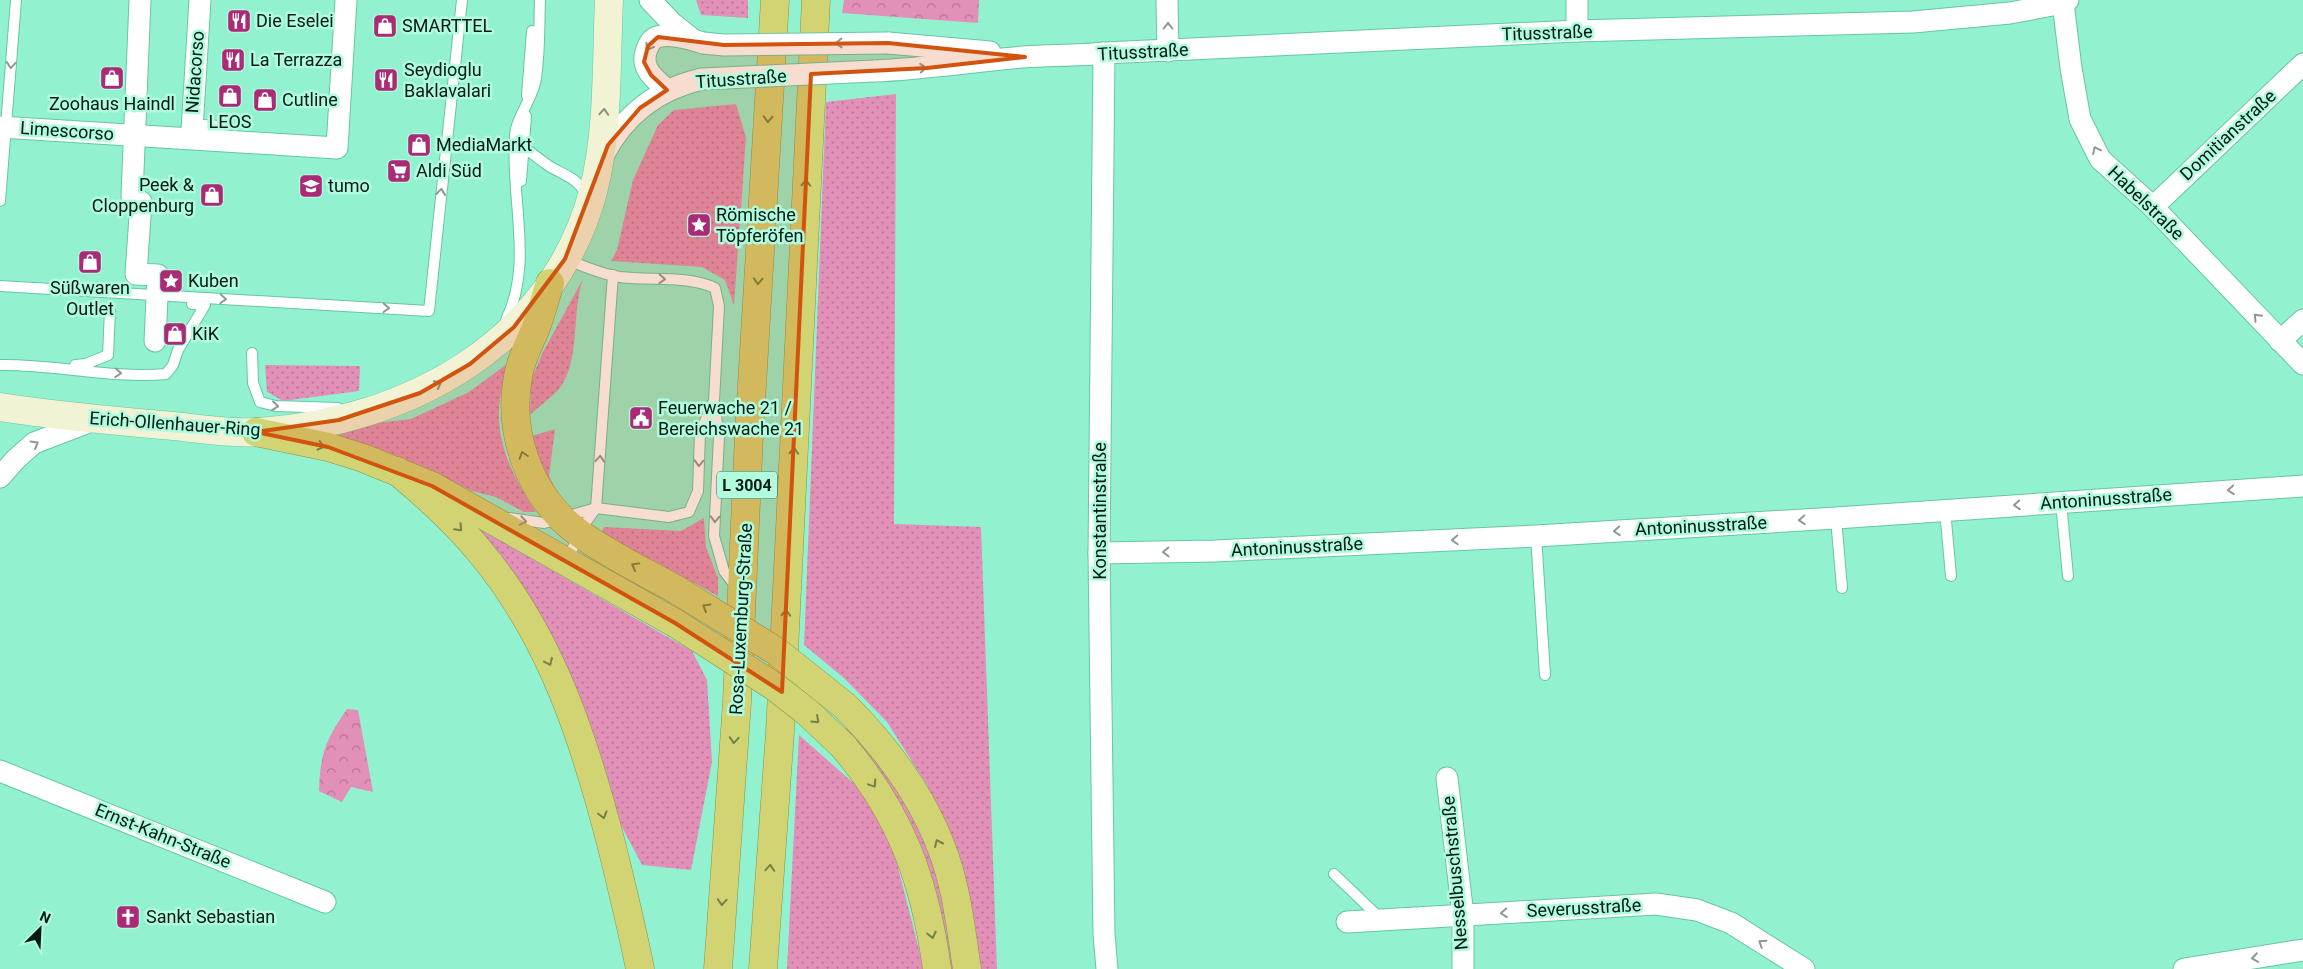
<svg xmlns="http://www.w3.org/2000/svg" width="2303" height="969" font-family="Roboto,sans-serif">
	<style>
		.grass { fill: url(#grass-dots) }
		.park { fill: url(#park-crowns) }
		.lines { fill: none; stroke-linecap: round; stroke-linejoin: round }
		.lane-casing { stroke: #66c6a5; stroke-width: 12 }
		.street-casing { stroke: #66c6a5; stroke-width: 23 }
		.secondary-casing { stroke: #66c6a5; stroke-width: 29 }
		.highway-casing { stroke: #889350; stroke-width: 29 }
		.lane { stroke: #fff; stroke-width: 10 }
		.street { stroke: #fff; stroke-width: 21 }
		.secondary { stroke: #f2f2d5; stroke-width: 28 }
		.highway { stroke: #d2d372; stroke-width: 28 }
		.street-bridge-casing { stroke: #66c6a5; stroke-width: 23; stroke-linecap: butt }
		.highway-bridge-casing { stroke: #889350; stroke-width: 29; stroke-linecap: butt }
		.street-bridge { stroke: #fff; stroke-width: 21 }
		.highway-bridge { stroke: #d2d372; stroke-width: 28 }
		.oneway { stroke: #8c9894 }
		.oneway2 { stroke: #85917d }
		.oneway3 { stroke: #748047 }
		.marked { fill: #d1530d; fill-opacity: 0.2; stroke: #d1530d; stroke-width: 4; stroke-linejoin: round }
		.labels { text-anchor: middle; stroke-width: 5; stroke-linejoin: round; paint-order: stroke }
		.shield { fill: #b1fbdf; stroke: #355e50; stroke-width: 1 }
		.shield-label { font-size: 16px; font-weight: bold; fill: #001b12 }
		.poi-label { font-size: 18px; fill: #001b12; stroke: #b1fbdf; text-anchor: start }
		.street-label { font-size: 18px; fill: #001b12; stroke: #b1fbdf }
	</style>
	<defs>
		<pattern id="grass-dots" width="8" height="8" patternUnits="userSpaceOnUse" patternTransform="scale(1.25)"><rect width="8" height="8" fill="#e390b9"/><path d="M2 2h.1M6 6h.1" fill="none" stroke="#b67595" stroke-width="1.8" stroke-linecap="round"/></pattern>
		<pattern id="park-crowns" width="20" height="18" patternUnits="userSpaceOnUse" patternTransform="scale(1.25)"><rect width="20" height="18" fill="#e390b9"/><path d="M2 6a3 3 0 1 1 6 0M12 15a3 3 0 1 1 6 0" fill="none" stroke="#b67595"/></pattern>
	</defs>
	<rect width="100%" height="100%" fill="#92f2d0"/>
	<!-- grass -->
	<g class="grass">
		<polygon points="696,0 748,0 748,18 701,15"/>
		<polygon points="896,94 894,524 981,527 997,969 974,969 960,866 927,785 887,722 844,678 804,645 826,102"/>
		<polygon points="736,104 746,138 734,305 725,280 702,267 611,261 617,250 633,180 658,125 674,110"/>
		<path d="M583,279c-12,34 -2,82 -24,110 -8,9 -20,17 -29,26l1,-35 12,-28z"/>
		<path d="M507,364c-3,15 -7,30 -8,45 -2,38 17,73 37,103h-12l-28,-15 -24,-6 -53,-26 -81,-27 5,-11 68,-8 58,-27z"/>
		<polygon points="265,365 360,366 359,391 283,401 267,392"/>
		<polygon points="555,429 549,476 556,490 544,476 532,436"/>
		<polygon points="451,512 692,651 707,680 712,762 691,870 642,865 613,810 581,705"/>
		<polygon points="704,518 706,547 718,578 718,596 601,533 604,527 681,531"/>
		<path d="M847,724c40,46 76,98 92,158 8,28 11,58 16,87h-6c-8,-65 -24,-127 -60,-183 -12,-20 -28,-36 -43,-54z"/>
		<polygon points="799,735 859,788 891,840 924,969 787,969"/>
	</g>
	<!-- park -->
	<g class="park">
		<polygon points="844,0 979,0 978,23 842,13"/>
		<path d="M347,709l11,1 15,82 -22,-5 -9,15 -23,-11c1,-37 7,-52 28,-82z"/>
	</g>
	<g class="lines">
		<defs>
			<g id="lane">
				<polyline points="527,96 532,31"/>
				<path d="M520,144c9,7 19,15 29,22 15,9 29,12 37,29"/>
				<polyline points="521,181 526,116"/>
				<polyline points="0,201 16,0"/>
				<polyline points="0,286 429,311 462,0"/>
				<path d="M506,320c28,-58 4,-122 9,-184 1,-18 16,-35 20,-53 5,-22 4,-59 5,-83"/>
				<polyline points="252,353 253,383 260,402 276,406 338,408"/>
				<path d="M0,365c55,-1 111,14 166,9l7,-9 5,-15 27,-45 -13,-1"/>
				<polyline points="75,365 86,364 108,355 110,311"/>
				<polyline points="714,402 719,437 714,536 724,571 737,588"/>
				<polyline points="2061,502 2068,576"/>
				<polyline points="1945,510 1951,576"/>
				<path d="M509,518l35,5 52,-15 73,9 20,-5 9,-21 2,-58 14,-32 5,-95 -4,-18c-30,-13 -63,-7 -95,-11 -20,-3 -37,-11 -55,-18"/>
				<polyline points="1836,518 1842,588"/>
				<polyline points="1536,536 1545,675"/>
				<path d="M570,561c3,-22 13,-35 26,-53l17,-233"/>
				<polyline points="1334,874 1381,919"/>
			</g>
			<g id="street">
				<polyline points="140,0 132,196 141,202 136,274 158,275 155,341"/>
				<polyline points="200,0 192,130 214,131"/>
				<polyline points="650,0 672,23 692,39"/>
				<polyline points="1167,0 1168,51"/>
				<polyline points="2063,3 2071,68 2080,119 2100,159 2153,207 2303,364"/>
				<polyline points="1577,31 1577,0"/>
				<polyline points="888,43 990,52"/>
				<polyline points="1104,53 1099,553 1104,934 1107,969"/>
				<path d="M874,71c50,-2 100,-10 149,-14 27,-2 54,-1 81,-4l473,-22 336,-9 97,-9 53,-10 5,-3"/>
				<path d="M667,90c-12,-11 -28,-22 -20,-41 2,-5 4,-10 10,-12 12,-4 34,2 46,6"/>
				<polyline points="0,127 337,148 346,0"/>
				<path d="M603,156c21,-41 55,-67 99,-77"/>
				<polyline points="2153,207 2303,64"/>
				<polyline points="2280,341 2303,320"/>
				<polyline points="0,477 16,459 34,443 94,420"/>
				<polyline points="1099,553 1215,551 1536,536 1836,518 2303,486"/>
				<polyline points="0,771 325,902"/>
				<polyline points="1447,778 1463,916 1463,969"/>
				<polyline points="1347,922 1656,904 1697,910 1731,923 1804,969"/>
				<polyline points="2184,969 2303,950"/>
			</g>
			<path id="secondary" d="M0,407c58,9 116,14 174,19 28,3 57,8 85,6 148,-10 293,-88 334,-240 16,-62 13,-129 16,-192"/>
			<g id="highway">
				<path d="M550,283c-5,15 -9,32 -15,47 -6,14 -13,27 -16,42 -13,59 10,125 60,161 30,22 66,39 98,57"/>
				<polyline points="256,432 328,447 363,458 432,486 675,623"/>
				<path d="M397,471c30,25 59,51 84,82 71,85 104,189 131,294 10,41 20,81 28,122"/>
				<path d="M845,706c51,51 94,113 109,184 6,26 9,53 13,79"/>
				<path d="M843,746c58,68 82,135 94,223"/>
				<polyline points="718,969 737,702 749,435 775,0"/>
				<polyline points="763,969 780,732 816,0"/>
			</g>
		</defs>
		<!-- lane casing -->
		<use href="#lane" class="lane-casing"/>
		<!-- street casing -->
		<use href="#street" class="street-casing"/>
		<!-- secondary casing -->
		<use href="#secondary" class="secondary-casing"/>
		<!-- highway casing -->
		<use href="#highway" class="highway-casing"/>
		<!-- lane -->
		<use href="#lane" class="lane"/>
		<!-- street -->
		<use href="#street" class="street"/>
		<!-- secondary -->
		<use href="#secondary" class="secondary"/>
		<!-- highway -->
		<use href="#highway" class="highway"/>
		<defs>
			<g id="street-bridge">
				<polyline points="703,43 724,45 888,43"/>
				<polyline points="702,79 874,71"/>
			</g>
			<g id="highway-bridge">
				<polyline points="677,590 776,651 845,706"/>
				<polyline points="675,623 775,687 807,712 843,746"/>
			</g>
		</defs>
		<!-- street-bridge casing -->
		<use href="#street-bridge" class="street-bridge-casing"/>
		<!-- highway-bridge casing -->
		<use href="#highway-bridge" class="highway-bridge-casing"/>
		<!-- street-bridge -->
		<use href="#street-bridge" class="street-bridge"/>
		<!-- highway-bridge -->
		<use href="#highway-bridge" class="highway-bridge"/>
	</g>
	<!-- one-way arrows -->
	<defs><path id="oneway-chevron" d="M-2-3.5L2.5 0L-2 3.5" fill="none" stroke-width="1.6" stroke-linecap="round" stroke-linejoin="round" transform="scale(1.25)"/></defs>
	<g class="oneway">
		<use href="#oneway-chevron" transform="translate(1168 26) rotate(-90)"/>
		<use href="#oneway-chevron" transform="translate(839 43) rotate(179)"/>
		<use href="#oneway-chevron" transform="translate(649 47) rotate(119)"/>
		<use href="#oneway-chevron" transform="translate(11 65) rotate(95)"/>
		<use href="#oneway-chevron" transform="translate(923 68) rotate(-4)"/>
		<use href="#oneway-chevron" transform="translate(2096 150) rotate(-116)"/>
		<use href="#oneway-chevron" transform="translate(441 192) rotate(-84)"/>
		<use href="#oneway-chevron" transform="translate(662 279) rotate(3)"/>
		<use href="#oneway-chevron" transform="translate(223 299) rotate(3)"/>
		<use href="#oneway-chevron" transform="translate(386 308) rotate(3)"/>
		<use href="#oneway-chevron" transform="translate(2257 317) rotate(-133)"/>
		<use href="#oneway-chevron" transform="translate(118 373) rotate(4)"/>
		<use href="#oneway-chevron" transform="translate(275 406) rotate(6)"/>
		<use href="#oneway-chevron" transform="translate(35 444) rotate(-30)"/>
		<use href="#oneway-chevron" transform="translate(600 459) rotate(-86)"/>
		<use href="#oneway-chevron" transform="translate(699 463) rotate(92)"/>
		<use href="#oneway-chevron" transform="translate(2231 490) rotate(176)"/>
		<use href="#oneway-chevron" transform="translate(2017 505) rotate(176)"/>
		<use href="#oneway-chevron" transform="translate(715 519) rotate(93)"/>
		<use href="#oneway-chevron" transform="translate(1802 520) rotate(177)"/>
		<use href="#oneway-chevron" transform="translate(523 521) rotate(10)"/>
		<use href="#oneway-chevron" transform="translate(1617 531) rotate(176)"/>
		<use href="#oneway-chevron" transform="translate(1455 540) rotate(177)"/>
		<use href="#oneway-chevron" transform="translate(1166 552) rotate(179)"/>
		<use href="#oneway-chevron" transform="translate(1504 913) rotate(176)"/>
		<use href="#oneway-chevron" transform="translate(1762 943) rotate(-147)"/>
		<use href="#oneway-chevron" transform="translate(2255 958) rotate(172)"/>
	</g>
	<g class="oneway2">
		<use href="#oneway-chevron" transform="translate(604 112) rotate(-86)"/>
		<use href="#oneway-chevron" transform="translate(438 384) rotate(-27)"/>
	</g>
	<g class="oneway3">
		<use href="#oneway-chevron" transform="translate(768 119) rotate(93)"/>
		<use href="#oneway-chevron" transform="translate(806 183) rotate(-87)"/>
		<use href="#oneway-chevron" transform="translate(758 281) rotate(93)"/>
		<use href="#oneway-chevron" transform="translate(321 446) rotate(14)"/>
		<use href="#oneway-chevron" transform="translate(794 451) rotate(-87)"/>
		<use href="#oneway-chevron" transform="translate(523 455) rotate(-108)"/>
		<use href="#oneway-chevron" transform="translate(459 528) rotate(47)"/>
		<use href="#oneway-chevron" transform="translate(635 566) rotate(-151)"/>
		<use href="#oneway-chevron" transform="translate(706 607) rotate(-149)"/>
		<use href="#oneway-chevron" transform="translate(786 613) rotate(-87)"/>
		<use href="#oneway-chevron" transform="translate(549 662) rotate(65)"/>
		<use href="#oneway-chevron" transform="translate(816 720) rotate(43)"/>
		<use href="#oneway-chevron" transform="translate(734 740) rotate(94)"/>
		<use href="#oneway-chevron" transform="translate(873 784) rotate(56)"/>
		<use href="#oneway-chevron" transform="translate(603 815) rotate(75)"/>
		<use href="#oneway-chevron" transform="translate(938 843) rotate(-114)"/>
		<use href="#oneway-chevron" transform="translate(770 868) rotate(-86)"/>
		<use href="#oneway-chevron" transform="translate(722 902) rotate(94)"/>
		<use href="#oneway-chevron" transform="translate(932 935) rotate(77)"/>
	</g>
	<!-- marked area -->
	<path class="marked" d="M658,37l66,8 164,-2 137,14 -98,11 -116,6 -29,618 -107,-69 -243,-137 -104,-39 -72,-15 83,-12 81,-27 50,-29 44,-37 51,-68 43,-114 32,-37 27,-18 -16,-15 -7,-13 4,-16z"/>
	<!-- icons -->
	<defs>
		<symbol id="restaurant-square" viewBox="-11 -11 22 22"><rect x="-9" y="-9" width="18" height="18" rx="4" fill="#ab2a76" stroke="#b1fbdf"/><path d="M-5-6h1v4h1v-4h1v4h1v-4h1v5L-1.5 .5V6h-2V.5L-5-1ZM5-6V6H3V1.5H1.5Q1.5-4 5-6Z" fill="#fff"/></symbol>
		<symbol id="shop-square" viewBox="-11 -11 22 22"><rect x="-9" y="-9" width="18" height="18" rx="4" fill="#ab2a76" stroke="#b1fbdf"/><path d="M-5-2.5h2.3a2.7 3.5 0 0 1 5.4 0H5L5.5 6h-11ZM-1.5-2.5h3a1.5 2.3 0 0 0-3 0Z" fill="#fff"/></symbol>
		<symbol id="supermarket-square" viewBox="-11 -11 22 22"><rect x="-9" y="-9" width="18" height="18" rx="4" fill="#ab2a76" stroke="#b1fbdf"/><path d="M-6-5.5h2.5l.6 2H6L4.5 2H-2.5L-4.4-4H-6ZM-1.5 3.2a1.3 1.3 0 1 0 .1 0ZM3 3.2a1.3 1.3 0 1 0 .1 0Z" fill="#fff"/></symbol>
		<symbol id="university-square" viewBox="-11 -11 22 22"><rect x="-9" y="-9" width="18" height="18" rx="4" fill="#ab2a76" stroke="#b1fbdf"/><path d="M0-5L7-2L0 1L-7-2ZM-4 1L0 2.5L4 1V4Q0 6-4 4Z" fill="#fff"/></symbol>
		<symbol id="sight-square" viewBox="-11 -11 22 22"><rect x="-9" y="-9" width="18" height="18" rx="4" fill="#ab2a76" stroke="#b1fbdf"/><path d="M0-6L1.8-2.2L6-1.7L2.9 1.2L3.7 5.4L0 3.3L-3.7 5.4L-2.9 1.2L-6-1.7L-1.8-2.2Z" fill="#fff"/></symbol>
		<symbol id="civic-square" viewBox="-11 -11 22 22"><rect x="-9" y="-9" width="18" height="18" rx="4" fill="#ab2a76" stroke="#b1fbdf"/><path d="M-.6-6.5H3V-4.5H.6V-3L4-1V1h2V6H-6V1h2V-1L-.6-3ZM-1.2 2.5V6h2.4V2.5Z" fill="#fff"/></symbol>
		<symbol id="church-square" viewBox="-11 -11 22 22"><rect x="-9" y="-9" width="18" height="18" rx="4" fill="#ab2a76" stroke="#b1fbdf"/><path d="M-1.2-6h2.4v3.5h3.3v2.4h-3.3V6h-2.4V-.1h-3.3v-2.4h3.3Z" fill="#fff"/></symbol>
	</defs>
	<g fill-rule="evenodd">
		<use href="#restaurant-square" x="225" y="7" width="28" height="28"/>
		<use href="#shop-square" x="371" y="12" width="28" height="28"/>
		<use href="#restaurant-square" x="219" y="46" width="28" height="28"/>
		<use href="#shop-square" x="98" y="64" width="28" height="28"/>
		<use href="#restaurant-square" x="372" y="66" width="28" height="28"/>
		<use href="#shop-square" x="216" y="82" width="28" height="28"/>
		<use href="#shop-square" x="251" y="86" width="28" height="28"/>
		<use href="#shop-square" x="405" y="131" width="28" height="28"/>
		<use href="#supermarket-square" x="385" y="157" width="28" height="28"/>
		<use href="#university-square" x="297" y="172" width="28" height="28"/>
		<use href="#shop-square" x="198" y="181" width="28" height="28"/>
		<use href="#sight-square" x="685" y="211" width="28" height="28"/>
		<use href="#shop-square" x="76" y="248" width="28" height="28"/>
		<use href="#sight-square" x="157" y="267" width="28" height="28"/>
		<use href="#shop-square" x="161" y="320" width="28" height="28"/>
		<use href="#civic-square" x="627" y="404" width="28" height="28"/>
		<use href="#church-square" x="114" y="903" width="28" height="28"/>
	</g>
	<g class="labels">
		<!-- shield labels -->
		<rect class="shield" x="717" y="471.5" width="60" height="27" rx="4"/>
		<g class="shield-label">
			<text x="747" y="491">L 3004</text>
		</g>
		<!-- poi labels -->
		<g class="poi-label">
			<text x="256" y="27">Die Eselei</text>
			<text x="402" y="32">SMARTTEL</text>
			<text x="250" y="66">La Terrazza</text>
			<text x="404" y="76">Seydioglu<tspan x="404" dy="21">Baklavalari</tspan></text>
			<text x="282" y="106">Cutline</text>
			<text x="112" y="110" text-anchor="middle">Zoohaus Haindl</text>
			<text x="230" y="128" text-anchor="middle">LEOS</text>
			<text x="436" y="151">MediaMarkt</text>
			<text x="416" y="177">Aldi Süd</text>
			<text x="194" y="191" text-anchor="end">Peek &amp;<tspan x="194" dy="21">Cloppenburg</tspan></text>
			<text x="328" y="192">tumo</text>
			<text x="716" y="221">Römische<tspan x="716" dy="21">Töpferöfen</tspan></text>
			<text x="188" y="287">Kuben</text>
			<text x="90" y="294" text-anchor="middle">Süßwaren<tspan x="90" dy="21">Outlet</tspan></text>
			<text x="192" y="340">KiK</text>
			<text x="658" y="414">Feuerwache 21 /<tspan x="658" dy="21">Bereichswache 21</tspan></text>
			<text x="146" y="923">Sankt Sebastian</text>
		</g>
		<!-- street labels -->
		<g class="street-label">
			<text transform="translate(1547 33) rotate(-2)" y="6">Titusstraße</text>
			<text transform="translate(1143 52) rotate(-3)" y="6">Titusstraße</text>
			<text transform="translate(195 72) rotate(-86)" y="6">Nidacorso</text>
			<text transform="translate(741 79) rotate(-4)" y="6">Titusstraße</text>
			<text transform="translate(67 131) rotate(4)" y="6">Limescorso</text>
			<text transform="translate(2228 135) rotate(-43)" y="6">Domitianstraße</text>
			<text transform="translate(2146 203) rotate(44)" y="6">Habelstraße</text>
			<text transform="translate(175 424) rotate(4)" y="6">Erich-Ollenhauer-Ring</text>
			<text transform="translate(2106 499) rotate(-4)" y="6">Antoninusstraße</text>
			<text transform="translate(1100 511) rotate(-90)" y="6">Konstantinstraße</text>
			<text transform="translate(1701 526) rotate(-3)" y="6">Antoninusstraße</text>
			<text transform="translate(1297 547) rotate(-3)" y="6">Antoninusstraße</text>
			<text transform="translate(741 619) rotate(-87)" y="6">Rosa-Luxemburg-Straße</text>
			<text transform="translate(163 836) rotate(22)" y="6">Ernst-Kahn-Straße</text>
			<text transform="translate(1455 873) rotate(-95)" y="6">Nesselbuschstraße</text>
			<text transform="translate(1584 908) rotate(-3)" y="6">Severusstraße</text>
		</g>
	</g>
	<!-- north arrow -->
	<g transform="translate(40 929) rotate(24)" stroke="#b1fbdf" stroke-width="4" paint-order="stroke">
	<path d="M0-4L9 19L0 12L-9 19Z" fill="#001b12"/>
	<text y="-8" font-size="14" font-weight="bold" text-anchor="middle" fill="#001b12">N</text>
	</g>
</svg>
